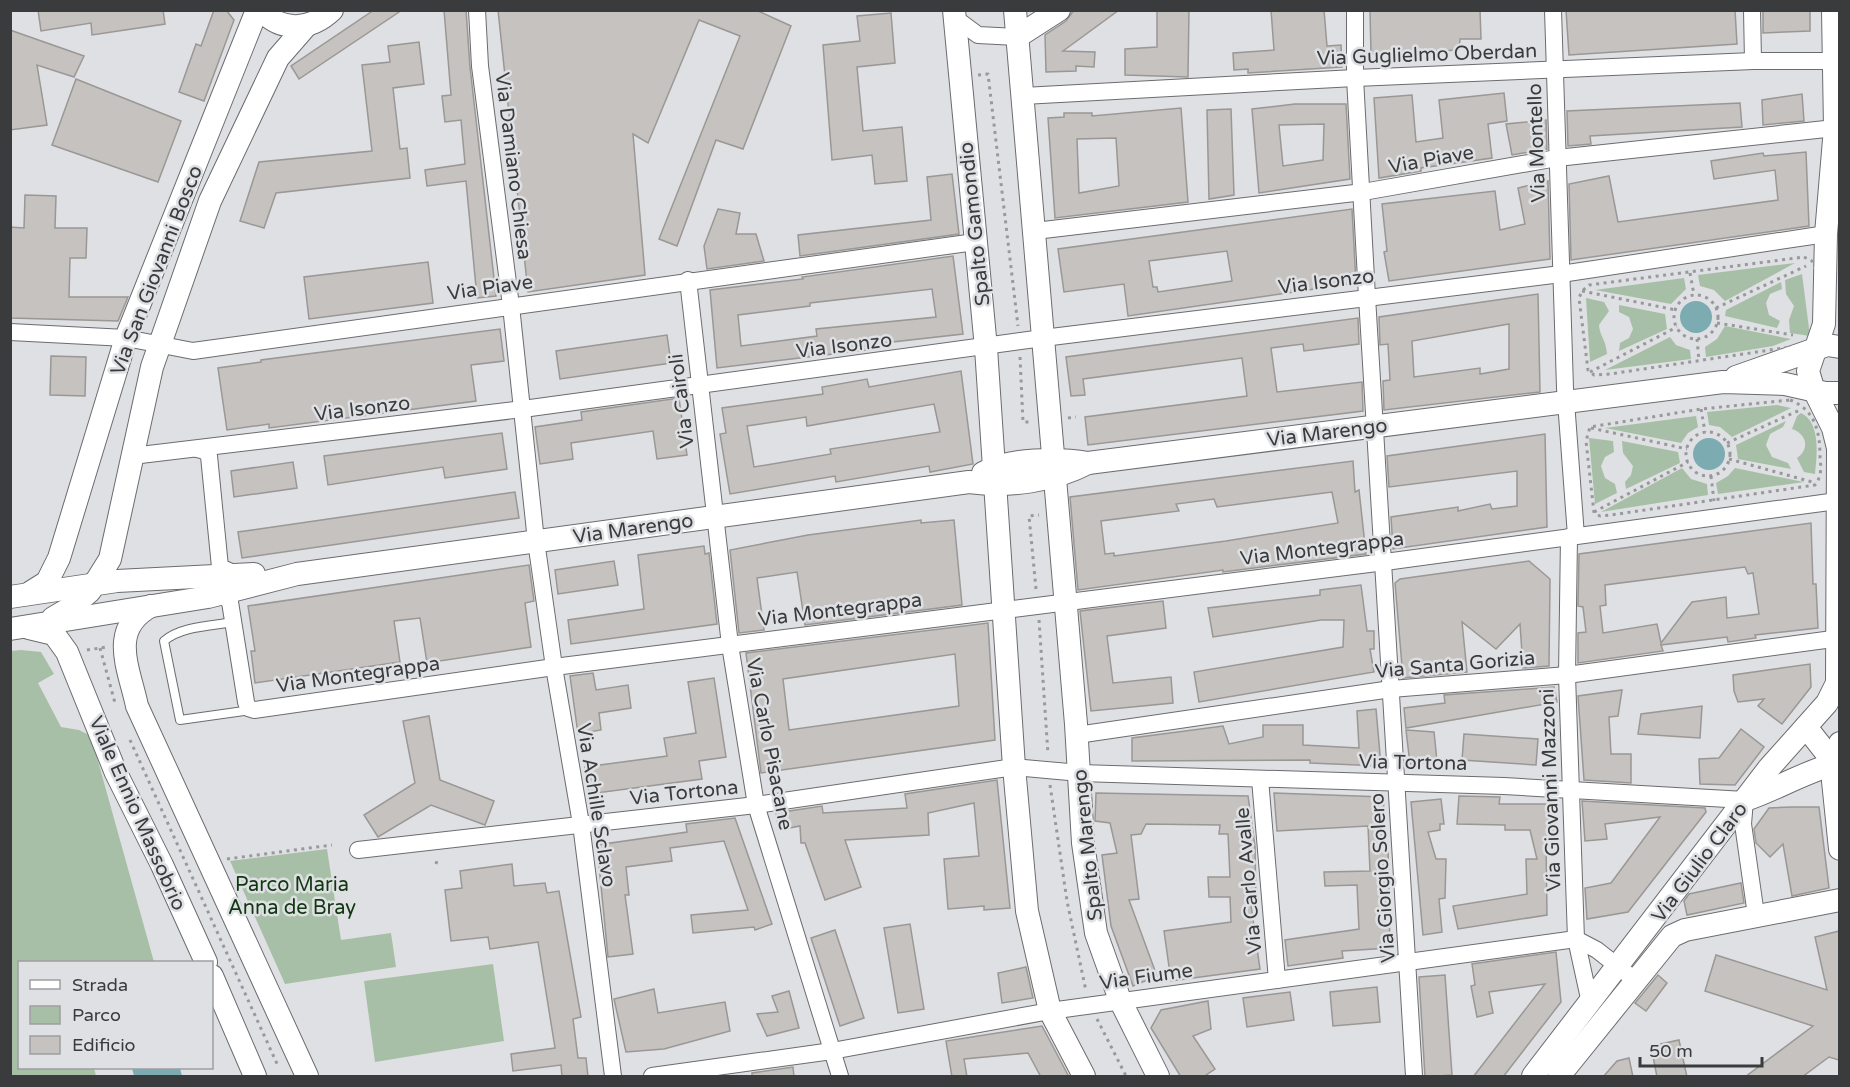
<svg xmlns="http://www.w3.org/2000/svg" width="1850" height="1087" font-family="'Varela Round',sans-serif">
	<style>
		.green { fill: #a8bfa7 }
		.water { fill: #7dabb2 }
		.building { fill: #c5c2c0; stroke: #9a9795; stroke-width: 1.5; fill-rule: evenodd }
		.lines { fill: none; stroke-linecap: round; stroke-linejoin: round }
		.lane-casing { stroke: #6b6c6f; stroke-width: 10 }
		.street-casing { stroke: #6b6c6f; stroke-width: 18 }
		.secondary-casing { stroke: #6b6c6f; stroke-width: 24 }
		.path { stroke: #98999b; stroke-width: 3; stroke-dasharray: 3 4.5; stroke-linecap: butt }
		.lane { stroke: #fff; stroke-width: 8 }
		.street { stroke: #fff; stroke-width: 16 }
		.secondary { stroke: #fff; stroke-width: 22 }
		.labels { text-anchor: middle; stroke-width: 5; stroke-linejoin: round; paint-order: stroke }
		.street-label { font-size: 20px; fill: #3a3b3c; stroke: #dfe0e3 }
		.park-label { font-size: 20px; fill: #103810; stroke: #dfe0e3 }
	</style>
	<rect width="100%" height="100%" fill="#dfe0e3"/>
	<!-- green -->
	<g class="green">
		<polygon points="1795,263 1725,301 1714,290 1700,286 1698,275"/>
		<polygon points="1802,274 1810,336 1790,333 1789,320 1794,306 1786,294 1785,280"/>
		<polygon points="1684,278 1686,289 1671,304 1595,290"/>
		<polygon points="1781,282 1782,289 1770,294 1766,303 1769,315 1780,321 1777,328 1725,316 1726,310"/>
		<path d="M1586,298l18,4 5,9 -10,14c1,12 7,14 8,29l-17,8z"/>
		<polygon points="1619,305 1665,314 1667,329 1619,351 1620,343 1629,338 1633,329 1629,317 1619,312"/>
		<polygon points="1725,326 1791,339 1773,346 1706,357 1705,347 1717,339"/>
		<polygon points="1670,337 1676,345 1690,350 1691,359 1605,370"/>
		<polygon points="1777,405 1791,408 1732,437 1720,427 1709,425 1707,412"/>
		<path d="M1801,413c20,9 16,44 14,61l-11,-2 -7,-14c13,-9 10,-24 -5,-29l5,-13z"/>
		<polygon points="1696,416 1698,427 1688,433 1681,443 1605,428"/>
		<polygon points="1786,421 1783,427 1770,434 1766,445 1772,457 1788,463 1791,469 1738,459 1736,445"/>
		<polygon points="1589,438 1613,441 1614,452 1605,457 1601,466 1605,478 1615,484 1617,493 1595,504"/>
		<polygon points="1622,441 1678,452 1680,463 1626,489 1625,482 1631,475 1633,466 1623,453"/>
		<polygon points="1682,468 1691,479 1707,484 1708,495 1601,512"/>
		<polygon points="1735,468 1804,482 1718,494 1716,483 1728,476"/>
		<polygon points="21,650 41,652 54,674 38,683 61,727 79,730 91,736 154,962 20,962 20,1068 94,1068 96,1076 11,1076 10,651"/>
		<polygon points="327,849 341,940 391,933 396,967 285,984 230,861"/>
		<polygon points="493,964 504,1041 375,1062 364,981"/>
	</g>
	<!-- water -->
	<g class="water">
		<circle cx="1696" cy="317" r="16"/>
		<circle cx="1709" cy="454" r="16"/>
		<polygon points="132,1068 180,1068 182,1076 134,1076"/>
	</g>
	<!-- building -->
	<g class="building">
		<polygon points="38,10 163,10 165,24 92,35 91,23 41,31"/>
		<polygon points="214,10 226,10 234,20 204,101 179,92 196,44 201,46"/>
		<polygon points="374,10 402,10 299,79 291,66"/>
		<polygon points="444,10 466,10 470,67 496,296 477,298 466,181 427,186 425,170 465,164 461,120 445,122 442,96 451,95"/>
		<polygon points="498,10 756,10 791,26 743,149 716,140 677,246 659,239 740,36 699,20 648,143 633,134 645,275 528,292"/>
		<polygon points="1074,10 1119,10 1063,51 1095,52 1094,67 1076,66 1076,71 1046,72 1045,35 1066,21"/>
		<polygon points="1157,10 1189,10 1188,77 1125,75 1125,49 1157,47"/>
		<polygon points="1271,10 1324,10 1327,46 1341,45 1342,67 1248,73 1248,69 1234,70 1233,53 1274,50"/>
		<polygon points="1370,10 1480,10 1481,39 1460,39 1459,50 1371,54"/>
		<polygon points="1566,10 1735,10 1737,44 1569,55"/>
		<polygon points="1763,10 1810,10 1810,31 1763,33"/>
		<polygon points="891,13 895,63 857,67 863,131 902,127 907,181 875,184 872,155 832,160 823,45 860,41 857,16"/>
		<polygon points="10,30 84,56 74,77 37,65 47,125 10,130"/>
		<polygon points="419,42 424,84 393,88 400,149 407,148 410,178 276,193 264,228 240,221 259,162 372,151 362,65 390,62 388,46"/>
		<polygon points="76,79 181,121 158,182 52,145"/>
		<polygon points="1504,93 1507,121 1488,124 1492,158 1421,168 1421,171 1379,178 1374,98 1412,95 1416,142 1443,138 1439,100"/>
		<polygon points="1802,94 1804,121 1763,125 1762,100"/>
		<polygon points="1740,103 1742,127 1590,136 1591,144 1568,146 1567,111"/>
		<path d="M1295,104h51l4,75 -91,14 -7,-84zM1324,124l-1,36 -40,6 -4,-41z"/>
		<path d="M1181,108l7,94 -133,16 -7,-100 16,-1v-4h28v3zM1116,138l3,48 -40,7 -2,-54z"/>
		<polygon points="1231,109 1234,195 1209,199 1207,110"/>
		<polygon points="1546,120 1547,149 1512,155 1506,124"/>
		<polygon points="1806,152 1809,226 1571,260 1569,184 1609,176 1618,222 1778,200 1775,170 1714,179 1711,161 1763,153 1764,156"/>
		<polygon points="952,174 959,234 800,256 798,235 931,220 927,177"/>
		<polygon points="1548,181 1550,259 1389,281 1384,252 1387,251 1382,204 1495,191 1500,230 1525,224 1518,188"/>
		<polygon points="25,195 56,196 55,228 87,228 86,258 70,258 69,297 128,297 118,321 10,318 10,227 24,228"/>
		<polygon points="718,209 740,213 736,234 756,234 764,261 707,269 704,246"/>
		<path d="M1352,209l4,74 -228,33 -4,-32 -60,8 -6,-43zM1227,251l5,30 -74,11 -1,-5h-4l-4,-26z"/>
		<path d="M953,256l10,78 -97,11v5l-149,18 -7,-78 93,-11 -1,-2zM932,289l4,28 -120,12 1,7 -76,10 -3,-31 72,-9v-3z"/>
		<polygon points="428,262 433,303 309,319 304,277"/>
		<path d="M1538,294l2,98 -156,18 -1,-29 7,-1 -2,-36 -8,1 -1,-28zM1509,324v45l-29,5v-6l-66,9 -2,-36z"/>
		<polygon points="1358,318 1359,344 1304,351 1303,344 1271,348 1277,392 1362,382 1363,411 1088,445 1085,417 1247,396 1242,358 1083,379 1085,395 1071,396 1066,357"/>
		<polygon points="500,329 504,361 471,365 476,401 269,428 269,424 227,430 218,368 261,362 261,360"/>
		<polygon points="667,335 671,363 560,379 556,351"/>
		<polygon points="51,356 86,357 85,396 50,395"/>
		<path d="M961,371l12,93 -43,8 -1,-6 -93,16 -1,-6 -105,18 -10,-60 6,-1 -4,-25 101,-14 -1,-7 45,-8 2,8zM934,404l6,28 -110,17 1,5 -77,13 -7,-41 59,-9 1,9z"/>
		<polygon points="679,398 687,455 657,459 653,431 571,443 573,459 540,464 535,427 582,420 581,412"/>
		<polygon points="502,433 507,469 445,478 443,467 328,485 324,456"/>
		<polygon points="1545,434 1547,527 1393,549 1391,517 1458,507 1458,511 1490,504 1492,509 1517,506 1517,471 1389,487 1387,456"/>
		<path d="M1353,461l2,31 4,-2 7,64 -143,18v-2l-145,20 -8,-93zM1332,492l6,31 -112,18 -112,15v-3l-9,1 -4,-33 78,-10 -3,-7 38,-5 3,8z"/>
		<polygon points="293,462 297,488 234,497 231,471"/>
		<polygon points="515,492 519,518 242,558 238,532"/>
		<polygon points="921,520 921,523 954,520 962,605 805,625 797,572 757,578 764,630 739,633 730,550 808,535"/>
		<path d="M1811,523l2,61h3l2,44 -63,7 1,3 -28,4 -1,-5 -66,8 2,6 -85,12v-30l8,-1 -3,-25 -5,-1 1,-52zM1745,567l3,7 5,-1 6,41 -32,4 -1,-21 -34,5 -31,41 -4,-19 -54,9 -3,-27 6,-1 -1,-20z"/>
		<polygon points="704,546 705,554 709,553 717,624 571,644 568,620 644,609 638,555"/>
		<polygon points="614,561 618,585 558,594 555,570"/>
		<polygon points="1529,561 1550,579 1549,666 1523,668 1520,624 1496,649 1462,622 1467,672 1403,678 1395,583 1400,579"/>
		<polygon points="529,565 534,601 525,603 531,647 427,663 420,618 394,621 400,662 255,683 251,651 255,651 248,606"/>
		<polygon points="1361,585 1367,631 1374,631 1374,649 1370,649 1374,672 1199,702 1194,672 1343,647 1344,620 1321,620 1213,637 1208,608 1320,595 1320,590"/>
		<polygon points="1163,601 1166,628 1107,636 1113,683 1171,677 1173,703 1091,711 1080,611"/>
		<path d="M988,623l7,117 -234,33 -15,-120zM955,654l4,52 -170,24 -6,-51z"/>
		<polygon points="1810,664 1811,687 1782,724 1758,706 1764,699 1738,702 1734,691 1733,675"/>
		<polygon points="593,673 596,690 628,685 631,708 599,713 601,730 578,734 570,676"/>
		<polygon points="714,678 726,757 699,761 702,779 589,794 585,767 667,756 664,738 696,733 688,682"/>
		<polygon points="1554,687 1557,702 1406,728 1404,708 1445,703 1444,695"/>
		<polygon points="1622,690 1618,716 1609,717 1611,754 1631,754 1631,783 1584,780 1578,696"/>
		<polygon points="1702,706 1700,738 1638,734 1641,714"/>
		<polygon points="1376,709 1381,766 1310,763 1310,760 1132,761 1132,738 1223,726 1229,744 1263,737 1263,725 1303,725 1303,745 1359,748 1357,711"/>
		<polygon points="429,716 440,780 494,801 485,825 431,805 378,837 364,815 415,783 403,721"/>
		<polygon points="1741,729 1764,747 1735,785 1700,784 1699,759 1719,758"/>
		<polygon points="1406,730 1434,732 1437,761 1410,764"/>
		<polygon points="1464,734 1538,739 1536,765 1462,760"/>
		<polygon points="997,780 1010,908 984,910 984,906 948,909 944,859 979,856 974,803 928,813 929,835 845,840 861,887 825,900 805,843 801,843 800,826 779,830 776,813 822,806 823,813 907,808 905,794"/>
		<polygon points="1096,793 1248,796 1255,846 1256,904 1251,905 1260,969 1171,981 1164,931 1231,922 1230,897 1209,897 1208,877 1230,877 1228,834 1219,834 1220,825 1146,824 1141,834 1131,835 1139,899 1129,900 1157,976 1133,986 1111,926 1102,855 1117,853 1110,823 1095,821"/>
		<polygon points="1274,793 1384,797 1382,845 1388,845 1390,948 1342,951 1343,958 1288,966 1285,940 1359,929 1357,885 1325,886 1324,872 1370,871 1368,826 1277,831"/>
		<polygon points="1459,796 1500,797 1499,804 1554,804 1557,835 1546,838 1547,915 1458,929 1453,906 1527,894 1526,859 1537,859 1530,830 1505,830 1505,825 1457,824"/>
		<polygon points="1441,799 1444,824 1440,824 1440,830 1428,832 1436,859 1446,859 1445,898 1439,899 1442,932 1423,935 1411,802"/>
		<polygon points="1582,801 1705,808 1706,812 1628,912 1587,919 1585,888 1611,883 1660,817 1605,824 1607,839 1585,841"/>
		<polygon points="1792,807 1819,807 1829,888 1792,896 1783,844 1770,857 1756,843 1754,829 1769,808"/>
		<polygon points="735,818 772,924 755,930 754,927 693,933 691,915 748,910 724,841 670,848 672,861 626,867 629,895 625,895 633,954 608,957 597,845 687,832 686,824"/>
		<polygon points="512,864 514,886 545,883 547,893 559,891 581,1017 573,1019 578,1058 586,1058 588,1077 562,1077 561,1065 513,1071 511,1054 555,1048 538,942 490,949 488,937 451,941 445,890 462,888 460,871"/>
		<polygon points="1741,883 1744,903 1687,915 1684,901 1689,894"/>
		<polygon points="910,924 924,1009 898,1013 884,928"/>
		<polygon points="835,930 864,1018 840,1026 811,938"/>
		<polygon points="1839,931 1839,1060 1829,1057 1802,1077 1745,1077 1813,1026 1705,991 1716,955 1827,990 1815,937"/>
		<polygon points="1556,952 1561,1002 1503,1077 1473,1077 1545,984 1489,992 1493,1013 1477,1017 1471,986 1475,985 1472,964"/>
		<polygon points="1026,967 1033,998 1002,1003 998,973"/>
		<polygon points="1445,975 1452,1075 1425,1077 1419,977"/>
		<polygon points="1658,975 1667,983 1646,1011 1635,1003"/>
		<polygon points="1377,987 1380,1022 1333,1026 1330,992"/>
		<polygon points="654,989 658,1013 725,1002 730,1031 664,1049 626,1052 614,999"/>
		<polygon points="789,991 799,1028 767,1036 757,1014 778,1012 772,996"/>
		<polygon points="1290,992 1294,1020 1247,1027 1243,998"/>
		<polygon points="1208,1001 1211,1029 1193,1036 1215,1069 1203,1077 1181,1077 1151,1028 1161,1010"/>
		<polygon points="1042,1026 1069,1077 1041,1077 1028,1053 964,1059 967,1077 952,1077 946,1041"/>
		<polygon points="1679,1040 1687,1077 1657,1077 1651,1046"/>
		<polygon points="1629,1058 1633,1077 1603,1077 1617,1061"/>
		<polygon points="793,1067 794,1077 752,1077 752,1073"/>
	</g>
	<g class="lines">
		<defs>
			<path id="lane" d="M233,622c-21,4 -52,4 -69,19l16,79 71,-10"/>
			<g id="street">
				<polyline points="477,10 480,66 511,306 536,541 554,667 581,824 613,1076"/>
				<polyline points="1355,10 1355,78 1367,297 1414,1076"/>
				<polyline points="1553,10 1565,388 1576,536"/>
				<polyline points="1752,10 1753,61"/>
				<polyline points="955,18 978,35 1017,37"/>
				<polyline points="1023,96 1355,78 1753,61 1834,61"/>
				<polyline points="1035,231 1363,192 1557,158 1835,128"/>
				<polyline points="688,280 730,645 756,805 840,1076"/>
				<polyline points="10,332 126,338 193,351 975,242"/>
				<polyline points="197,449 205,451 209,456 220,567 236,574"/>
				<polyline points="132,456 523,409 1043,338 1561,274 1826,234"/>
				<polyline points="1569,537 1567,675 1576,939 1590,1003"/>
				<polyline points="213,597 225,597 230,602 246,702 248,708 254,710 554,667 1385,562 1837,501"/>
				<polyline points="1077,735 1391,689 1567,675 1840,638"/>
				<polyline points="1260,779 1277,980"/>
				<polyline points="358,850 756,805 1014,767 1080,773 1504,786 1745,800 1743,824 1756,915"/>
				<polyline points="652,1076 832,1051 1050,1011 1576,939 1597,950 1635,980"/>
			</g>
			<g id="secondary">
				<path d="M261,10c21,23 50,20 71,0"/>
				<polyline points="954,10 986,348 1014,767 1027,911 1050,1011 1084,1076"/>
				<polyline points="1015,10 1076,724 1083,843 1096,933 1120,1000 1158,1076"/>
				<polyline points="1017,37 1059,10"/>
				<polyline points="1736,377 1827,345 1840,347"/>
				<path d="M983,473c26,-15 76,-15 105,-10l635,-81 62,2 40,9h15"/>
				<polyline points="31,592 47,582 59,558 126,338 257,10"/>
				<polyline points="10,597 117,581 254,574"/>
				<path d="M151,606c-43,23 -22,62 -14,100l170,370"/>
				<polyline points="53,618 70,608 90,591 110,559 152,367 210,201 278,58 305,27"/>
				<polyline points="29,628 54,634 67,652 116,773 162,865 206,962"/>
				<path d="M10,629l198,-32 89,-23 672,-92c40,5 83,0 119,-19"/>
				<polyline points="1840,743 1833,781 1840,849"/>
				<path d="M1745,800c31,-10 58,-28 90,-36l-29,-37"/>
				<polyline points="212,976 255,1076"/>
				<polyline points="1533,1076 1769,768 1827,703 1837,683 1838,448 1833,428 1813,388 1808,371 1824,324 1826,234 1835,128 1833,10"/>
				<polyline points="1559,1076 1672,936 1685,930 1840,900"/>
			</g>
		</defs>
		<!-- lane casing -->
		<use href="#lane" class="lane-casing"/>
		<!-- street casing -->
		<use href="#street" class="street-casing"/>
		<!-- secondary casing -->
		<use href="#secondary" class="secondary-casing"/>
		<!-- path -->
		<g class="path">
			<polyline points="978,75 988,74 1018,326"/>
			<path d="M1804,257l8,4c7,10 11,62 7,73 -1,6 -4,8 -9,10l-200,30 -16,1 -6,-5 -9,-72 3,-7 7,-6z"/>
			<polyline points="1690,273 1694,295"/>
			<polyline points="1582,291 1676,310"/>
			<circle cx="1696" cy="317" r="22"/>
			<polyline points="1716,308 1806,266"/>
			<polyline points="1717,323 1793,335"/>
			<polyline points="1697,339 1699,361"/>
			<polyline points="1020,357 1023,422 1031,422"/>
			<polyline points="1590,372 1677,327"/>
			<path d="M1790,400c26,10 30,33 30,57 1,10 2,19 -5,28l-204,30 -11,1 -6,-3 -8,-72 4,-14 111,-18z"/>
			<polyline points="1701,409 1705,432"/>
			<polyline points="1068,418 1076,417"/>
			<polyline points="1591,428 1687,449"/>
			<circle cx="1708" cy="454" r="22"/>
			<polyline points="1727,443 1802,409"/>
			<polyline points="1729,459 1816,483"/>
			<polyline points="1711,476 1714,501"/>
			<polyline points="1594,512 1688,462"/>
			<polyline points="1036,589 1029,516 1039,515"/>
			<polyline points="1039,620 1048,754"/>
			<polyline points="100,648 115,703"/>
			<polyline points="87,650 107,647"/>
			<polyline points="130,740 278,1066"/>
			<polyline points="1050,785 1067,901 1086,991"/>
			<polyline points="227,859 332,845"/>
			<polyline points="436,864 438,857"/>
			<polyline points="1097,1019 1126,1076"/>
		</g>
		<!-- lane -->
		<use href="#lane" class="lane"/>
		<!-- street -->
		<use href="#street" class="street"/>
		<!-- secondary -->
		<use href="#secondary" class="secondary"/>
	</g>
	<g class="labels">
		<!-- street labels -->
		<g class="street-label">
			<text transform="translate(1427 54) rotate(-2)" y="7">Via Guglielmo Oberdan</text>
			<text transform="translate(1536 143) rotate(-92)" y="7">Via Montello</text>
			<text transform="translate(1431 159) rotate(-10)" y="7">Via Piave</text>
			<text transform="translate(514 166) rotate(83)" y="7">Via Damiano Chiesa</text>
			<text transform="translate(974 224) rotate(-96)" y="7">Spalto Gamondio</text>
			<text transform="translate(156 270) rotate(-69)" y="7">Via San Giovanni Bosco</text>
			<text transform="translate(1326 281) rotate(-7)" y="7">Via Isonzo</text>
			<text transform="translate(490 287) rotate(-8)" y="7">Via Piave</text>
			<text transform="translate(844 345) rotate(-7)" y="7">Via Isonzo</text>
			<text transform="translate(681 401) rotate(-97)" y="7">Via Cairoli</text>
			<text transform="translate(362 408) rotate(-7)" y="7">Via Isonzo</text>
			<text transform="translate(1327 432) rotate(-7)" y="7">Via Marengo</text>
			<text transform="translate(633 528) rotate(-8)" y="7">Via Marengo</text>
			<text transform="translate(1322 548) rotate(-7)" y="7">Via Montegrappa</text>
			<text transform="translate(840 609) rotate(-7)" y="7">Via Montegrappa</text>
			<text transform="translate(1455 664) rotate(-5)" y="7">Via Santa Gorizia</text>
			<text transform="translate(358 674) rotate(-8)" y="7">Via Montegrappa</text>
			<text transform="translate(770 744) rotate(79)" y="7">Via Carlo Pisacane</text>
			<text transform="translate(1413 762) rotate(1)" y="7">Via Tortona</text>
			<text transform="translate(1550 790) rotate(-92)" y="7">Via Giovanni Mazzoni</text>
			<text transform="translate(684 792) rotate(-6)" y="7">Via Tortona</text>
			<text transform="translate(597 805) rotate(81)" y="7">Via Achille Sclavo</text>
			<text transform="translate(138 813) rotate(66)" y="7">Viale Ennio Massobrio</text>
			<text transform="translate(1087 845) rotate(-96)" y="7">Spalto Marengo</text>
			<text transform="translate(1699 862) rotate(-53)" y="7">Via Giulio Claro</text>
			<text transform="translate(1382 878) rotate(-94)" y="7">Via Giorgio Solero</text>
			<text transform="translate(1248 881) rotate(-95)" y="7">Via Carlo Avalle</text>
			<text transform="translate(1146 976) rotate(-8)" y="7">Via Fiume</text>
		</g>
		<!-- park labels -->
		<g class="park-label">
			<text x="292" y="891">Parco Maria<tspan x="292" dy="23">Anna de Bray</tspan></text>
		</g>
	</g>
	<!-- border -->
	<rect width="1850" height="1087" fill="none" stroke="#3a3b3c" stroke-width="24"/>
	<!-- legend -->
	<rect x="18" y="961" width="195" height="108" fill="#dfe0e3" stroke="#9d9ea0" stroke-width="1.5"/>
	<rect x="30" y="980" width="30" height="9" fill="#ffffff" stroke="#9d9ea0" stroke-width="1.5"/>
	<text x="72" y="991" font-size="18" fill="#3a3b3c">Strada</text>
	<rect x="30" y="1006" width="30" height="18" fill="#a8bfa7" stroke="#9d9ea0" stroke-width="1.5"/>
	<text x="72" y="1021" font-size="18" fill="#3a3b3c">Parco</text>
	<rect x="30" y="1036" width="30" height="18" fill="#c5c2c0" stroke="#9d9ea0" stroke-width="1.5"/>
	<text x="72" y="1051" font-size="18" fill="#3a3b3c">Edificio</text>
	<!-- scale -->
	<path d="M1640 1057v9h122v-9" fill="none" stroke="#3a3b3c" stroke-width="3"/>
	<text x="1649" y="1057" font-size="18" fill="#3a3b3c" stroke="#dfe0e3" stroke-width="4.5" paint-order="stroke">50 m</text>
</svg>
